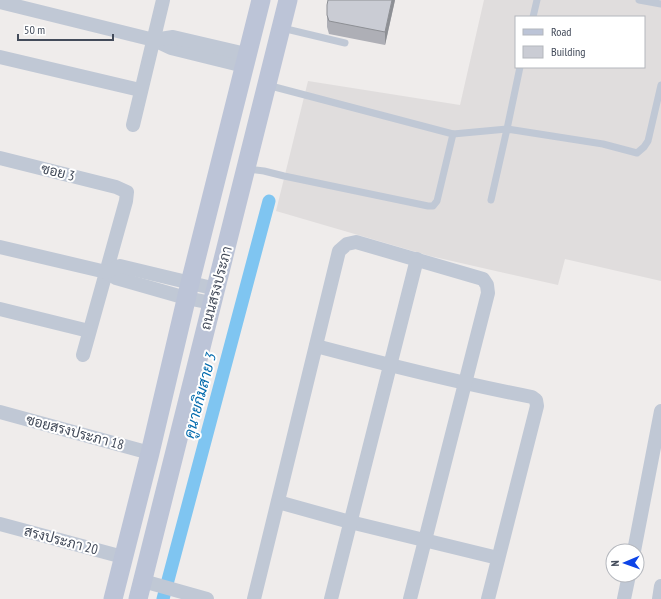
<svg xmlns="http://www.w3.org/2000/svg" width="661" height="599" font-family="'PT Sans Narrow',Sarabun,sans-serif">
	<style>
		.education { fill: #e0dddd; fill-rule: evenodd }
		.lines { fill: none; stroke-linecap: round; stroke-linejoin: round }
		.canal { stroke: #7fc5f1; stroke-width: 13 }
		.service { stroke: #c0c8d5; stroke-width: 7 }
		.minor { stroke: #c0c8d5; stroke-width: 14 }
		.secondary { stroke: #bcc4d7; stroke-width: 19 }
		.wall { fill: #aeafb6 }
		.shaded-wall { fill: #8d8f94 }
		.building { fill: #caccd4; stroke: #8d8f94 }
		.labels { text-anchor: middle; stroke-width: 4; stroke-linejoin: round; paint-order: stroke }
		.street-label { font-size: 14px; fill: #434b5a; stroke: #fff }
		.water-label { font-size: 15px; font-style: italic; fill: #036bad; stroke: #fff }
	</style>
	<rect width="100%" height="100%" fill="#efeceb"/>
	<!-- education -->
	<path class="education" d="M484,0h177v281l-96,-22 -7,26 -128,-29 -154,-45 32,-130 152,24zM516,17h128v50h-128z"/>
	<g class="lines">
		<!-- canal -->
		<polyline class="canal" points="163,599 269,201"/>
		<!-- service -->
		<g class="service">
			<polyline points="639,0 661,4"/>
			<polyline points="533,17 537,0"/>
			<polyline points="282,28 345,43"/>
			<polyline points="453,134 507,129 520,67"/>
			<polyline points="247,169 264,171 284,176 428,206 433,206 437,201 453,134 267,85"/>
			<polyline points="491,200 507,129 603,144 637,153 644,147 648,141 661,85"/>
		</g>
		<!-- minor -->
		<g class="minor">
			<polyline points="0,2 154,40 171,48 244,66"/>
			<polyline points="154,40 173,37 246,54"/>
			<polyline points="0,57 140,90"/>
			<polyline points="133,125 163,0"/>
			<polyline points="0,158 116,187 127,192 126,201 83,355"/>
			<polyline points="0,247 106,272 116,278 186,298 212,303"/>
			<polyline points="106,272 120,266 216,289"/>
			<polyline points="0,309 89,331"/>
			<path d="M316,346c72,19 143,37 216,51l4,3 1,6 -49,193"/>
			<polyline points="0,412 150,453"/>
			<polyline points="278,502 350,522 498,558"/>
			<polyline points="0,524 123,557"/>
			<polyline points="634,551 661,411"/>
			<polyline points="143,581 207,599"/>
			<polyline points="254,599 339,251 347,244 356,242 483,279 487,285 488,293 410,599"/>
			<polyline points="331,599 417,259"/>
			<polyline points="624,599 629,575"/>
			<polyline points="659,599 661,586"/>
		</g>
		<!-- secondary -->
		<g class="secondary">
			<polyline points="113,599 150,453 190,283 261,0"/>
			<polyline points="138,599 288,0"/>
		</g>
	</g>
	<!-- wall -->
	<polygon class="wall" points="395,0 385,45 329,34 327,27 327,5"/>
	<!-- shaded-wall -->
	<polygon class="shaded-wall" points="392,0 395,0 385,45 385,32"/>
	<!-- building -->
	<polygon class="building" points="328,0 392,0 385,32 329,21 327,15 327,5"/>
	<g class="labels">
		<!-- street labels -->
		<g class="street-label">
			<text transform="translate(58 172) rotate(14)" y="5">ซอย 3</text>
			<text transform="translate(216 288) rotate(-75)" y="5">ถนนสรงประภา</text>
			<text transform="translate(75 432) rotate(15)" y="5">ซอยสรงประภา 18</text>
			<text transform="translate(61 540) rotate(15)" y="5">สรงประภา 20</text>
		</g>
		<!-- water labels -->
		<g class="water-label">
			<text transform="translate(200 396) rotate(-75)" y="5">คูนายกิมสาย 3</text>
		</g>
	</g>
	<!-- legend -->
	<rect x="515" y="16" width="130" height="52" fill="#ffffff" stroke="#b4b7bd"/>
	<rect x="523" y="29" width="20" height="6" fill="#bcc4d7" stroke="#b4b7bd"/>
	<text x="551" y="36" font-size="12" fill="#434b5a">Road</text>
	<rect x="523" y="46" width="20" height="12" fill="#caccd4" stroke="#b4b7bd"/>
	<text x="551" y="56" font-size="12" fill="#434b5a">Building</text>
	<!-- north arrow -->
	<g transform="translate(625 563) rotate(268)"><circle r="19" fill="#ffffff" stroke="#b4b7bd"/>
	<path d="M0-3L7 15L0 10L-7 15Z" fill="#0d44e7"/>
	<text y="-6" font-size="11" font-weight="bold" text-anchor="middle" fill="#434b5a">N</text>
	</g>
	<!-- scale -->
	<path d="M18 34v6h95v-6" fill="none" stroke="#434b5a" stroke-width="2"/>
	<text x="24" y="34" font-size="12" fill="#434b5a" stroke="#ffffff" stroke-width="3" paint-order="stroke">50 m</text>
</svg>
